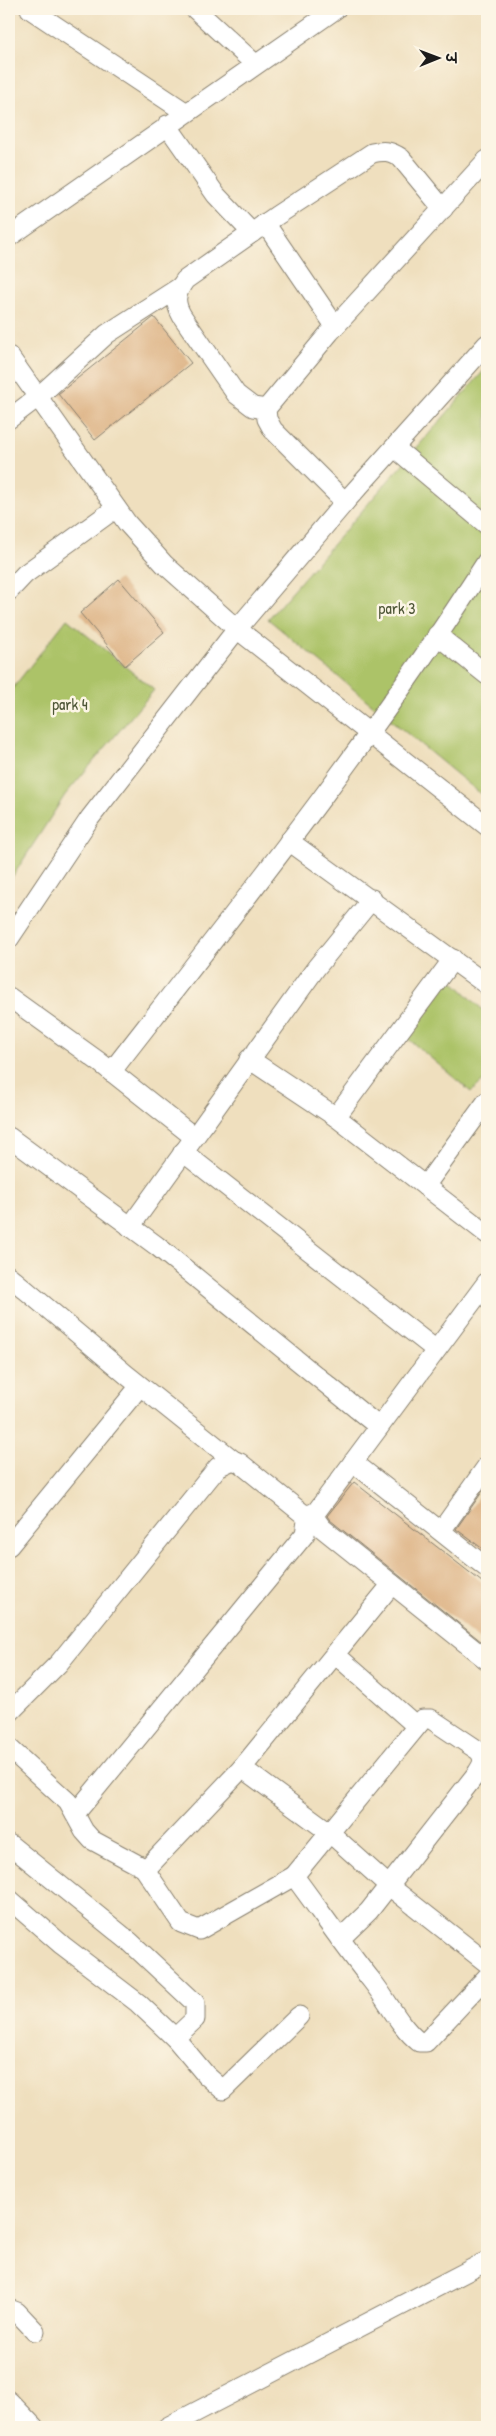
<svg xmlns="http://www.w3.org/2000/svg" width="496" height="2436" font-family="'Patrick Hand','Playpen Sans Deva',sans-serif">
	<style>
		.green { fill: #acc368; stroke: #647042 }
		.building { fill: #ddb284 }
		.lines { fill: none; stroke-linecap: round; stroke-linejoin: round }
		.minor-casing { stroke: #867e6d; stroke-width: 21 }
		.minor { stroke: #fff; stroke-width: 19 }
		.labels { text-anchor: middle; stroke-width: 5; stroke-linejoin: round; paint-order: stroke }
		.park-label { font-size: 16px; fill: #4e5637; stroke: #fcf5e5 }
	</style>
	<rect width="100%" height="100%" fill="#fcf5e5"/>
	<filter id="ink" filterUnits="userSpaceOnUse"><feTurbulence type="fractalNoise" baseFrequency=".02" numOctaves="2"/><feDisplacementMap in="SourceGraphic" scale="10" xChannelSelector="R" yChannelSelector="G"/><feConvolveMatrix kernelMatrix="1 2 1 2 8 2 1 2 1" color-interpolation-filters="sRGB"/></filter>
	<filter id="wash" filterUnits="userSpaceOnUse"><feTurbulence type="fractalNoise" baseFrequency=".0096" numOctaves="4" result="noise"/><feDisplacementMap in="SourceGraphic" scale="20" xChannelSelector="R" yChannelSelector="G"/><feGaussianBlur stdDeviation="1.12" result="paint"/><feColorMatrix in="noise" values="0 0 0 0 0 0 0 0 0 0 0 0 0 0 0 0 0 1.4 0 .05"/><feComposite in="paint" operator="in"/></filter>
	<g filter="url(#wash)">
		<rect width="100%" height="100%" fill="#efdfbe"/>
		<!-- green -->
		<g class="green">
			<polygon points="487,367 487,799 268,619"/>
			<polygon points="67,619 154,690 65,795 9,882 9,693"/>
			<polygon points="450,978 487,1014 487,1078 471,1092 406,1037"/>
		</g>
		<g id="blocks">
			<!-- building -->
			<g class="building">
				<polygon points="154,317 191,363 95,440 58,394"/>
				<polygon points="119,579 164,632 125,666 80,613"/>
				<polygon points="354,1482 487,1586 487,1646 330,1520 327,1516"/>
				<polygon points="487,1485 487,1552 456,1529"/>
			</g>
		</g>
	</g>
	<g filter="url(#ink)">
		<use href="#blocks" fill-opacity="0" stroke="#867e6d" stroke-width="1"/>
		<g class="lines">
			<defs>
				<g id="minor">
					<polyline points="30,9 185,112"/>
					<polyline points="195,9 255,64"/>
					<polyline points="167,125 216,195 252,233"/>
					<polyline points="265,223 335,326"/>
					<polyline points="9,237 336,9"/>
					<polyline points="9,356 127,523 164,564 237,629 487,826"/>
					<path d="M266,409l-13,-2 -17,-13 -54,-78c-8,-14 -7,-22 3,-36l91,-64 96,-63c12,-3 19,-2 29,5l42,51"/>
					<polyline points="9,419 38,397 107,334 180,287"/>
					<polyline points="395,448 487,525"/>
					<polyline points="345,502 273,430 267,419 266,409 330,332 487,160"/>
					<polyline points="9,591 25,574 116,508"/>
					<polyline points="437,635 487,675"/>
					<polyline points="289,841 487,985"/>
					<polyline points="9,939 90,818 237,629 345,502 487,344"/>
					<polyline points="9,997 98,1061 194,1137"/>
					<polyline points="249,1059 336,1117 487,1234"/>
					<path d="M111,1072c130,-167 262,-333 376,-511"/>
					<polyline points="336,1117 453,959"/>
					<polyline points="9,1137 157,1246 379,1427"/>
					<polyline points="183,1152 436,1350"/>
					<polyline points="425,1186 487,1101"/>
					<polyline points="130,1227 316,968 372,899"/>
					<polyline points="9,1276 128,1376 233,1460 240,1463 302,1513 308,1515 316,1512 487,1282"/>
					<polyline points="353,1462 487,1568"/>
					<polyline points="312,1514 322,1528 487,1660"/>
					<polyline points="441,1531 487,1466"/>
					<polyline points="9,1546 140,1386"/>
					<polyline points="335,1654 413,1723 417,1723"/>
					<polyline points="9,1713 59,1663 218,1467 233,1460"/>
					<polyline points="9,1748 68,1802 84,1831 92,1840 144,1868 150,1865 242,1768 392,1584"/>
					<polyline points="242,1768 329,1832 388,1885 487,1963"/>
					<polyline points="75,1814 305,1534 308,1515"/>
					<polyline points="9,1844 130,1942 195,2003 195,2019 175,2038"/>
					<path d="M144,1868l37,55 18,7 95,-54c26,35 51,71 78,105 16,20 27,45 47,61h7l61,-65"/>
					<path d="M294,1876l129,-157h8l48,32c6,9 4,13 -2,22l-108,138 -29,28"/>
					<polyline points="9,1899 62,1945 138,2003 175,2038 206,2075 223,2090 299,2016"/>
					<polyline points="9,2309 17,2312 35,2331"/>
					<polyline points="9,2401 34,2427"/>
					<polyline points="167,2427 487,2261"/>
				</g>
			</defs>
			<!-- minor casing -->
			<use href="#minor" class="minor-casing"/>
			<!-- minor -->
			<use href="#minor" class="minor"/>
		</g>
	</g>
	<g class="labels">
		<!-- park labels -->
		<g class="park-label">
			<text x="397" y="614">park 3</text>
			<text x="70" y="710">park 4</text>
		</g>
	</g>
	<!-- margin -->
	<rect width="496" height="2436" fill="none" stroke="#fcf5e5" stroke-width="30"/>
	<!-- north arrow -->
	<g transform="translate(438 58) rotate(89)" stroke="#fcf5e5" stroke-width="4" paint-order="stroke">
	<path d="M0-4L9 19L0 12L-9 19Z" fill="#1c1c1c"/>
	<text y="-8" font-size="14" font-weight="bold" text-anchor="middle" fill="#1c1c1c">उ</text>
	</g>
</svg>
